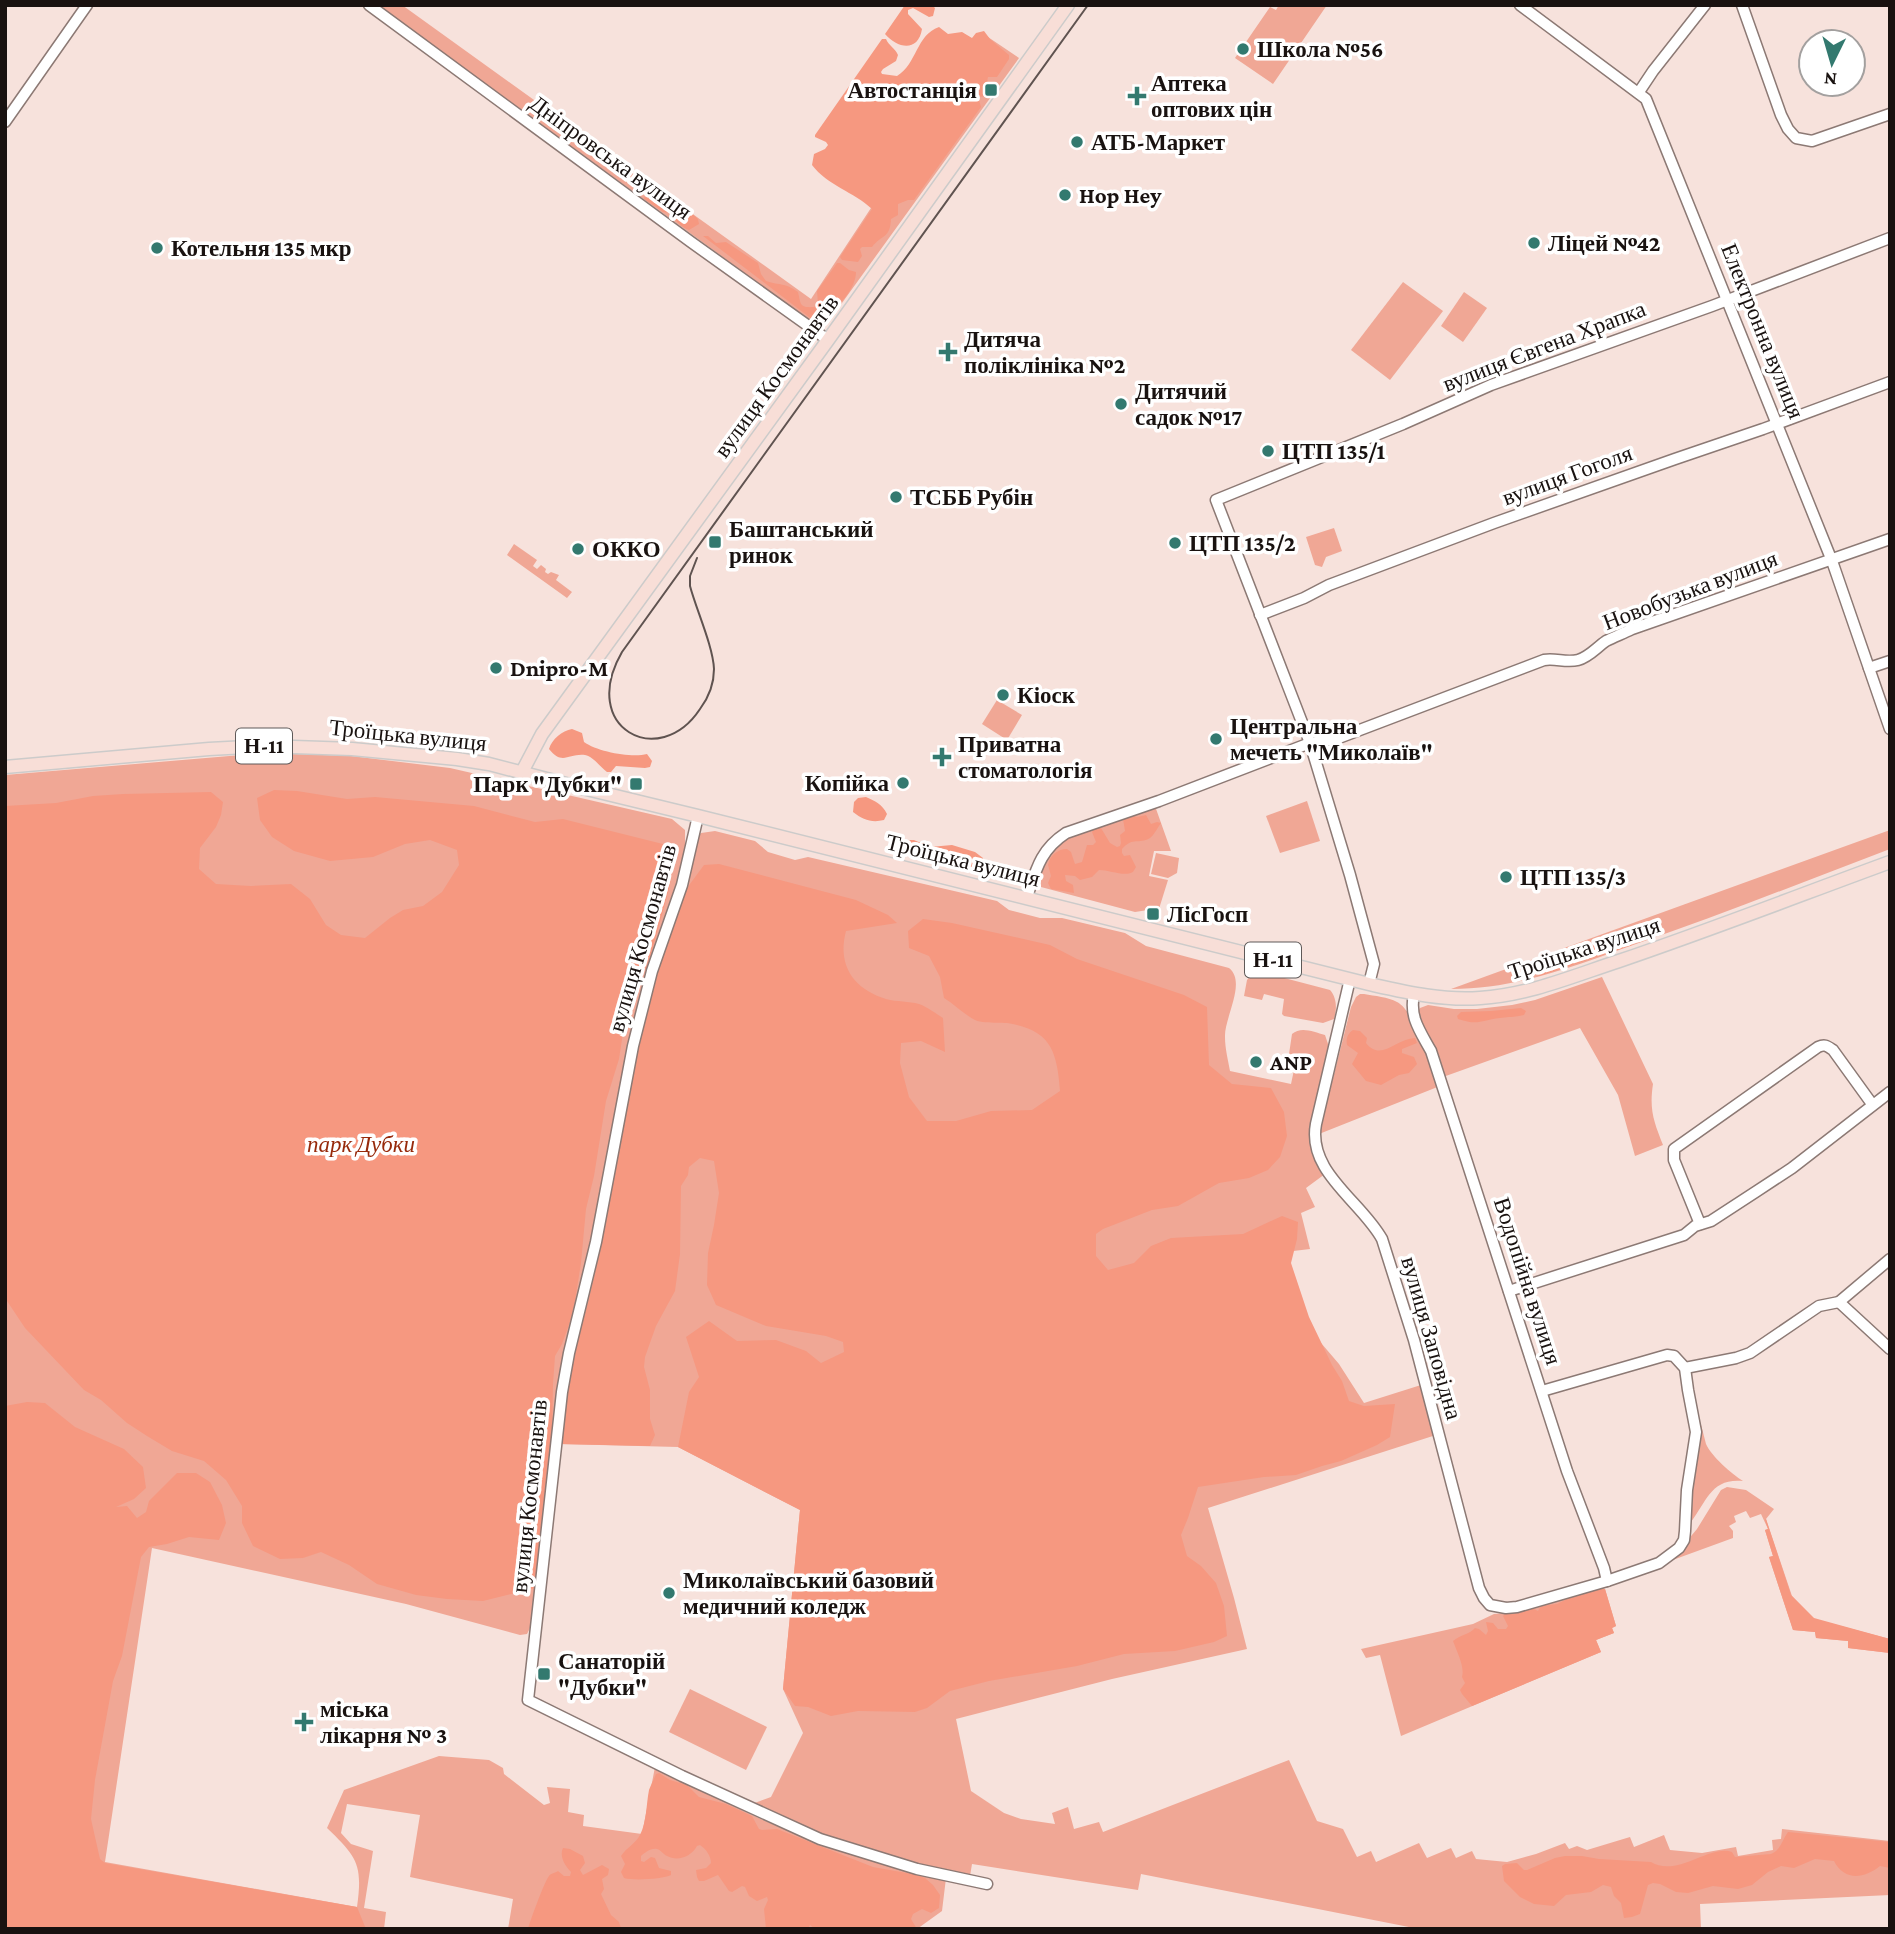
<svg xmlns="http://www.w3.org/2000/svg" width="1895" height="1934" font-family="'Crimson Pro',serif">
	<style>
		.green { fill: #f0a795 }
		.forest { fill: #f69880 }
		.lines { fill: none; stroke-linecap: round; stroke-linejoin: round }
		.minor-casing { stroke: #8c7974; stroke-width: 13 }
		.major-casing { stroke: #cccbca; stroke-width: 15 }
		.minor { stroke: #fff; stroke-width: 10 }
		.major { stroke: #f8ded7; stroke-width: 12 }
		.tram { stroke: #5f5350; stroke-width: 2 }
		.poi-dot { fill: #33796f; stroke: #fff; stroke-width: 2.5 }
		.labels { text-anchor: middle; stroke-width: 7; stroke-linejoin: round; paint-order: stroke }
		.shield { fill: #fff; stroke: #5e5958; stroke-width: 2 }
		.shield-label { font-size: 21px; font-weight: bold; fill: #191210 }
		.poi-label { font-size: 23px; font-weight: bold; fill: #191210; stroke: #fff; text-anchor: start }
		.street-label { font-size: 23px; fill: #191210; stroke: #fff }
		.park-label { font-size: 23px; font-style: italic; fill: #972a0b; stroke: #fff }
	</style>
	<rect width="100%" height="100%" fill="#f7e2dc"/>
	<!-- green -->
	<g class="green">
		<polygon points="378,5 402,5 811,299 985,35 1019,58 829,321 824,324 813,323"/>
		<polygon points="1279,5 1327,5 1273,84 1235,58 1270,7 1276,10"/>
		<polygon points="1403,282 1443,311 1390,380 1351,350"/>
		<polygon points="1464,292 1487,308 1463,342 1441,326"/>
		<polygon points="1334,528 1342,551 1326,557 1322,567 1315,565 1306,537"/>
		<polygon points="514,544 537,560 533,566 537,569 541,565 546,569 545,572 548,574 551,572 559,575 556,580 572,592 567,598 507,555"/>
		<polygon points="997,700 1022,715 1007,740 982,724"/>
		<path d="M265,753l86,3 99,12 222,51 13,11v19l16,-16 14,-2 40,10 13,11 27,8 13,-3 189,44 12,9 31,8h22l63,15 21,13 83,22c18,14 -5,50 -4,69 0,11 3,23 5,34l61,13 6,-28 -8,-2 3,-20c9,-8 22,-2 33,1l4,12 -17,76 13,51 -19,14 9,19 -14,6 9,36 -25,3 -11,36 65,76 25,39 57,-18 15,50 -228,73 26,90 13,51 -135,30 -156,40 15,72 33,22 17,6 34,5 -3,-11 16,-6 6,22 25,-7 4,10 186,-72 28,61 26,8 14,28 14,-6 5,11 43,-19 8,15 24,-10 5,10 16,-7 4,8 31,3 29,-8 29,-11 4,6 8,-3 10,4 43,-13 4,10 30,-12 6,15 32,3 34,-6 2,9 35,-6 -1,-10 9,-1 1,-10 108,12v54l-190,9 1,25h-282l-278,-55 -3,16 -166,-26 -2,12 -51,-10 -97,-31 -70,-31 19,-7 32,-64 -20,-44 17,-179 -122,-63 -118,-3 -30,184 -3,6 -7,1 -114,-31 -254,-56 -47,314 252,45c6,-43 0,-50 -30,-79l17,-38 95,-34 50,4 14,8 1,6 40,31 6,-2 -3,-16 23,2 -2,23 16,3 -1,11 59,8 13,-67c54,27 109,56 166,77 41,14 82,25 125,34l-4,33 -25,18h-409l5,-30 -103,-22 10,-62 -73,-11 -6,29 10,11 22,7 -9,57 22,4 -2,17h-379v-1154z"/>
		<polygon points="1307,801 1320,841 1280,853 1266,816"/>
		<polygon points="1155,806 1171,851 1154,851 1149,876 1168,880 1158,912 1148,910 1135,912 1041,887 1041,873 1045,859 1063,839"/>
		<path d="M1890,830v19c-85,32 -169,66 -254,95 -62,22 -118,45 -185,45z"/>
		<polygon points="1156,853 1179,858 1177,873 1168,878 1151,874"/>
		<path d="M1265,973l65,17c7,8 7,19 4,29l-11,4 -39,-7 -2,-2 2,-15 -20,-5 -2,6 -18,-4 3,-16 4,-5z"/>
		<path d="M1602,977l51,107c-4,26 1,38 10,61l-28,11 -17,-61 -38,-67 -137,49 -25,-65 2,-4 8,-3 26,4h23l35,-4 23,-5z"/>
		<path d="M1360,994h4c11,2 24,3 33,8 18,9 35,65 43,84l-121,48 32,-127 5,-10z"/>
		<path d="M1696,1411c5,11 7,22 10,33 5,12 26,30 37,37 -32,-3 -36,20 -52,41h-2z"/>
		<polygon points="1727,1487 1746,1490 1774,1509 1766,1519 1792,1596 1814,1619 1890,1639 1890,1653 1848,1648 1848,1641 1816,1638 1815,1632 1793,1630 1769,1557 1773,1556 1765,1530 1768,1529 1761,1514 1750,1518 1746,1511 1734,1516 1736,1522 1729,1526 1733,1531 1733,1538 1670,1561 1697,1529 1721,1490"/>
		<polygon points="1602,1588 1605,1589 1616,1626 1612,1628 1614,1633 1596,1640 1601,1652 1401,1736 1380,1655 1366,1658 1361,1649 1473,1624 1494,1614 1519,1612"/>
		<polygon points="690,1689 767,1727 746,1770 669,1732"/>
	</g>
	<!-- forest -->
	<g class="forest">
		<path d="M905,5h27l3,3 -2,8 -4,1 -16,-9 -5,2v4l14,15c-4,24 -25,19 -37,5z"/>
		<path d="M939,27l9,7 14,-2 10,6 4,-5 8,-2 6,8 19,16v4l-12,18h-9c-2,7 3,12 0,19l-10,1 3,10 -67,93h-6l-10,4v11l-7,4c-1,20 -9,15 -19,28h-10l-2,2 2,7 -4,6 -16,-2 -2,-3 32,-48c-18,-17 -45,-24 -60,-44l2,-11 11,-5 3,-4 -2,-3 -11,-5v-2l67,-96h4c3,7 9,9 12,16l-2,6 -13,8 -2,3 1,2 15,2c20,-12 19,-41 42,-49z"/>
		<path d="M649,193l15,8 6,-1 21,13 7,6 1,5 -10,6c-10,-4 -13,-10 -19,-17l-7,-1 -19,-13 1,-4z"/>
		<path d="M703,236h5l8,7 10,-1 32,21 3,11 5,7c15,5 18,1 32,11 3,12 1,16 16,15l4,-3 -1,-13 20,-28h3l9,7 7,2c0,17 -18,34 -30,47l-13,1z"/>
		<path d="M572,729l10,4 2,9c14,10 48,16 63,12l5,7 -2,6 -5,1 -29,-2 -5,6h-4c-7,-5 -13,-15 -22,-17 -16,-2 -23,11 -36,-6 3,-10 13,-18 23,-20z"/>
		<polygon points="274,790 297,791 347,799 375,797 474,806 535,822 563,819 675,847 675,860 668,893 648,965 627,1007 619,1059 606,1101 594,1176 586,1209 581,1263 575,1301 570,1322 562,1344 555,1356 553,1384 552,1442 535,1588 483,1601 447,1599 416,1595 377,1584 349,1565 321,1552 303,1558 280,1559 253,1546 242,1523 242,1506 226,1480 204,1461 172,1451 147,1436 127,1423 101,1400 84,1390 25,1328 5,1298 5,806 56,803 93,796 123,794 211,792 223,802 221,815 216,827 200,848 199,869 216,884 251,886 291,884 310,899 326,925 341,935 365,938 390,918 403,910 423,906 442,892 459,865 457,850 430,840 405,844 373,857 330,861 294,851 272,837 260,820 257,798"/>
		<path d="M866,797c9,4 16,7 21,17l-3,6c-12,3 -21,0 -31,-8l1,-10 4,-4z"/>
		<path d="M1132,815l5,2 9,-2 5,9 6,-2 4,1c-4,5 -6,11 -11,15 -12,7 -16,-2 -28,11v4l2,3 6,-1 6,12 -3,5c-9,5 -23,-2 -34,-2l-7,7 -12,3 -5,-4 -10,-1 1,6 7,4 1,8 -23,-4 -3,-6 3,-7 -3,-11c2,-10 10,-16 19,-16l4,3 4,12 7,-2 5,-17h6l3,-3 -4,-10 2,-4h7l9,15 7,4 3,-1 1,-3 -1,-8 5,-4 -2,-12z"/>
		<polygon points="909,840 914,840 930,847 952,845 975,852 983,858 983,867 979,873 976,873 901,852 898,847 900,843"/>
		<path d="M719,864l137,36 32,15 9,8 -51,8c-9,34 7,58 40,68 11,3 23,2 33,5 9,3 17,10 24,14l2,34 -24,-11 -20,2 -1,20 9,34 18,24h29l35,-10 41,-1 28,-19c-3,-40 -9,-61 -53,-68 -9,-1 -23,1 -32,-3 -10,-5 -21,-16 -31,-22l-4,-21 -11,-21 -20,-8 -1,-17 15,-12 29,4 98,22 27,14 107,36 23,12 2,58 23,19 39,4 13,24 3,24 -7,21 -12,13 -19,8 -30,5 -41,23 -26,4 -49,19 -7,5v22l12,14 26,-7 17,-17 20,-8 72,-4 39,-18 16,6 -1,17 -6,24 18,54 23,48 10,16 7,20 15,5 31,-2 -5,33 -13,8 -36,16 -19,5 -26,9 -32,2 -66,10 -10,31 -7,17 6,21 14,10 15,17 8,23 3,30 -13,6 -39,9 -51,3 -47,12 -88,15 -39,10 -23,17 -12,4 -57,-1 -27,5 -23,-9 -13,-1 -12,-17 17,-179 -122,-63 11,-55 10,-15 -13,-40 23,-16 28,20 39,-1 30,11 15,12 23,-11 -1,-10 -17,-6 -60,-10 -50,-21 -9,-20 1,-32 6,-28 5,-32 -5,-32 -14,-3 -11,9 -1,8 -7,11 -1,68 -5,37 -19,35 -11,31 -1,10 6,23v29l5,16 -5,11 -90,-2 13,-90 15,-51 14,-61 35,-195 20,-74 27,-81 20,-27z"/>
		<polygon points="1624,932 1632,933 1634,936 1635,941 1632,945 1539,976 1533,970 1535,963"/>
		<path d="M1521,1008l5,3 -2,4c-9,2 -16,2 -24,3 -19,2 -21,8 -42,1l-1,-3 4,-4 30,-1z"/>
		<path d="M1353,1030l7,1 7,7 -1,5c15,19 29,-4 49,-5l2,5 -15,6v4l12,4 3,7 -8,9 -10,2 -18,10 -15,-4 -14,-17 6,-11 -11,-8c-1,-6 0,-11 6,-15z"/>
		<polygon points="27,1402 45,1403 75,1427 124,1449 143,1467 146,1488 134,1499 116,1507 127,1506 137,1518 146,1512 149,1501 177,1473 196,1473 210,1482 222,1505 226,1523 219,1540 189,1537 167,1544 149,1547 141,1557 122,1656 113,1681 95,1780 91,1819 100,1859 105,1863 357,1907 366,1929 5,1929 5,1406"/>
		<polygon points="1766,1519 1791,1595 1814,1618 1890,1639 1890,1653 1848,1648 1848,1641 1816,1638 1815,1632 1793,1630 1769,1557 1773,1556 1765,1530 1768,1529 1765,1520"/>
		<path d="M1602,1588l3,1 11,37 -4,2 2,5 -18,7 5,12 -129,54 -10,-12 -2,-4 5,-7 -3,-6c3,-10 -5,-25 -9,-36 7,-6 17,-7 22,-13l4,1 7,6 2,-4 -2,-9 7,1 5,6h8l2,-3 -5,-10 2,-2 27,-6 6,3 3,-5 16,-2 14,-7z"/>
		<path d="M659,1773l11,7 17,5 12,12 27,7 26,12 7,13 3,1 15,-1 96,38 45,8 7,3 8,7 7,10 -1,13 -8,5 -9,-4 -9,5 -2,5 6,10h-102l-5,-4 -2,4h-42l-2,-20 4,-9 -1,-3 -10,4 -8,-5 -4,-9 -3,-1 -10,6 -3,-1 -11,-16 -14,6h-5l-2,-4 -1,-7 10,-2 5,-5c0,-7 -5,-14 -11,-18l-3,1c-5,10 -19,16 -30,10 -4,-2 -6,-6 -10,-7 -7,-1 -12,4 -16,7v5l3,1 7,-5 4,1 4,10 12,3v4c-7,4 -38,6 -47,3l-3,-6 4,-8 -4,-8c5,-8 14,-12 19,-21 7,-14 6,-30 9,-45 2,-5 5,-11 7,-16z"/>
		<path d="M1788,1832l102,10v26l-10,-2c-16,13 -36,15 -46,-5l-19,-2 -21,9 -13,-2 -13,6 -16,13 -14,4 -25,-3 -25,7 -12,-1 -16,-8 -7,-1 -5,2 -8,29 -8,3 -8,1 -3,-15 -7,-7 -3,-9 -8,-2 -12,7 -25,3 -12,11 -20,-2 -14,-7 -16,-16 -2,-15 3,-2 12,-1 7,7h3l28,-12 10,-2h17l17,3 52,3c26,16 59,-18 81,-10l3,5 36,-3c10,-4 11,-14 17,-22z"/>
		<path d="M563,1848l7,1 13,7 2,7 -5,7 3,5 19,-10 7,4 -1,6 -6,4 2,10 -3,5 10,21 8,7 2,6 -93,1c1,-5 17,-49 21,-53 2,-3 6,-3 9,-5l6,5h6l1,-4c-6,-6 -12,-16 -8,-24z"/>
	</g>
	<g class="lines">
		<defs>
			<g id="minor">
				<polyline points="369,5 691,242 828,340"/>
				<polyline points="1520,5 1646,99 1832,561 1890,729"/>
				<polyline points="1742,5 1781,115 1788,129 1796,138 1812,141 1890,114"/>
				<polyline points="1639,92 1653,71 1705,5"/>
				<polyline points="5,122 87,5"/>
				<polyline points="1260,615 1304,598 1329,585 1494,523 1675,459 1763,429 1890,382"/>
				<polyline points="1869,668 1890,661"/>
				<polyline points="698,816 682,885 652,971 633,1046 596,1242 569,1353 562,1392 528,1700 682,1776 820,1839 917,1869 987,1884"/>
				<path d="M1027,897c9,-27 13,-47 39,-64l93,-32 151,-58 26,-4 208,-79c12,-2 22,3 34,0 11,-3 18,-12 28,-19 8,-4 18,-8 26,-12l258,-90"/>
				<path d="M1350,979l-34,145c-9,48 45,77 66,115l32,101 65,248 5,10 6,7 16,3 11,-1 90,-26 52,-18 20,-15 5,-8 1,-9 2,-41 9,-58 -8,-42 -3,-22 -11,-12 -7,-1 -125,36"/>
				<polyline points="1369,984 1374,964 1350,875 1310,743 1216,500 1403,424 1491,385 1712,306 1890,238"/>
				<path d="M1414,994c-5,23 6,37 17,57l136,420 37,97 3,13"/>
				<path d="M1700,1224l-26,-64v-11l144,-102c7,-3 9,-1 15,3l39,54"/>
				<polyline points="1509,1291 1684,1235 1695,1226 1711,1221 1757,1191 1792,1168 1890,1092"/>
				<polyline points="1839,1302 1890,1349"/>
				<polyline points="1685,1368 1736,1358 1750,1353 1819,1306 1839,1302 1890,1259"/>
			</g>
			<g id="major">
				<path d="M5,767l204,-18 56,-3 87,3 105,10 32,5 81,21 128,31 671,168c36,8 74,17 111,14 49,-3 93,-22 139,-37 91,-31 181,-66 271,-99"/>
				<polyline points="522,772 542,734 828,340 1068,5"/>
			</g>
		</defs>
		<!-- minor casing -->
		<use href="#minor" class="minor-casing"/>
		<!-- major casing -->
		<use href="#major" class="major-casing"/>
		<!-- minor -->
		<use href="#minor" class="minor"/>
		<!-- major -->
		<use href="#major" class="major"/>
		<!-- tram -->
		<path class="tram" d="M697,558l-7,18v10c6,23 23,60 24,83 0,15 -5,28 -14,40 -41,62 -122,19 -78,-57l466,-647"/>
	</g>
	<!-- markers -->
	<g class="poi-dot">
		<circle cx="1243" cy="49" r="7"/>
		<rect x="984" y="83" width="14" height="14" rx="3.5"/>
		<path d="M1133.5 85.5h7v7h7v7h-7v7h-7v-7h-7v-7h7z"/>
		<circle cx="1077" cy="142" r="7"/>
		<circle cx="1065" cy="195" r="7"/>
		<circle cx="1534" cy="243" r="7"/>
		<circle cx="157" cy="248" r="7"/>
		<path d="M944.5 341.5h7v7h7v7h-7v7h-7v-7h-7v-7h7z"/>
		<circle cx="1121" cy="404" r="7"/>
		<circle cx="1268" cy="451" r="7"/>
		<circle cx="896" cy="497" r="7"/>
		<rect x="708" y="535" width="14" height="14" rx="3.5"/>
		<circle cx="1175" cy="543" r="7"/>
		<circle cx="578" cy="549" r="7"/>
		<circle cx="496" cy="668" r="7"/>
		<circle cx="1003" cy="695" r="7"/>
		<circle cx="1216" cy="739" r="7"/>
		<path d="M938.5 746.5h7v7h7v7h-7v7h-7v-7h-7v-7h7z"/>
		<circle cx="903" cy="783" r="7"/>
		<rect x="629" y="777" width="14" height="14" rx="3.5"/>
		<circle cx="1506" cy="877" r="7"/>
		<rect x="1146" y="907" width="14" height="14" rx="3.5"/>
		<circle cx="1256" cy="1062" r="7"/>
		<circle cx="669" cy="1593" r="7"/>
		<rect x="537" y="1667" width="14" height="14" rx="3.5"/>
		<path d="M300.5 1711.5h7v7h7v7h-7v7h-7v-7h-7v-7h7z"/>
	</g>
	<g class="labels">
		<!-- shield labels -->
		<g class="shield">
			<rect x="236" y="728.5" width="56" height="35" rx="5"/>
			<rect x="1245" y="942.5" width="56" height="35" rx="5"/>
		</g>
		<g class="shield-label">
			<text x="264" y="753">Н-11</text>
			<text x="1273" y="967">Н-11</text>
		</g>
		<!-- poi labels -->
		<g class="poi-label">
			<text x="1257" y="57">Школа №56</text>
			<text x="1151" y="91">Аптека<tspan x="1151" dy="26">оптових цін</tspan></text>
			<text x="977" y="98" text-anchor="end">Автостанція</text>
			<text x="1091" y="150">АТБ-Маркет</text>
			<text x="1079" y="203">Hop Hey</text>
			<text x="1548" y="251">Ліцей №42</text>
			<text x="171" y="256">Котельня 135 мкр</text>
			<text x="964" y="347">Дитяча<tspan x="964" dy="26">поліклініка №2</tspan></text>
			<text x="1135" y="399">Дитячий<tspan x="1135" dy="26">садок №17</tspan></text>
			<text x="1282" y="459">ЦТП 135/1</text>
			<text x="910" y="505">ТСББ Рубін</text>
			<text x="729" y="537">Баштанський<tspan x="729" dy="26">ринок</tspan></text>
			<text x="1189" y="551">ЦТП 135/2</text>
			<text x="592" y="557">ОККО</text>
			<text x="510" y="676">Dnipro-M</text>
			<text x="1017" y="703">Кіоск</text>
			<text x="1230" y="734">Центральна<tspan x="1230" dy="26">мечеть "Миколаїв"</tspan></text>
			<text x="958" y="752">Приватна<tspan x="958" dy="26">стоматологія</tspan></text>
			<text x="889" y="791" text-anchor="end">Копійка</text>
			<text x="622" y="792" text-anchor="end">Парк "Дубки"</text>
			<text x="1520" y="885">ЦТП 135/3</text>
			<text x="1167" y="922">ЛісГосп</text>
			<text x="1270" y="1070">ANP</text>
			<text x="683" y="1588">Миколаївський базовий<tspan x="683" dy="26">медичний коледж</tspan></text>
			<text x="558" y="1669">Санаторій<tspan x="558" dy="26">"Дубки"</tspan></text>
			<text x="320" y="1717">міська<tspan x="320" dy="26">лікарня № 3</tspan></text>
		</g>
		<!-- street labels -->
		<g class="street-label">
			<text transform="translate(611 157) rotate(36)" y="8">Дніпровська вулиця</text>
			<text transform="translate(1763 331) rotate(68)" y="8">Електронна вулиця</text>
			<text transform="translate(1544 346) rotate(-21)" y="8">вулиця Євгена Храпка</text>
			<text transform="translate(776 376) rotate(-54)" y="8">вулиця Космонавтів</text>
			<text transform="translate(1567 475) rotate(-20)" y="8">вулиця Гоголя</text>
			<text transform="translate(1690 590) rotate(-21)" y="8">Новобузька вулиця</text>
			<text transform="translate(408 735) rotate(6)" y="8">Троїцька вулиця</text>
			<text transform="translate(963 860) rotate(14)" y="8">Троїцька вулиця</text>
			<text transform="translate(642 938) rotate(-74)" y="8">вулиця Космонавтів</text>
			<text transform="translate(1584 948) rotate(-18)" y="8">Троїцька вулиця</text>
			<text transform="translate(1528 1281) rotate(72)" y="8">Водопійна вулиця</text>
			<text transform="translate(1432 1338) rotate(74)" y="8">вулиця Заповідна</text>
			<text transform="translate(529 1496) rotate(-84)" y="8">вулиця Космонавтів</text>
		</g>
		<!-- park labels -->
		<g class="park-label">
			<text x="361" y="1152">парк Дубки</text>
		</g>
	</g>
	<!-- border -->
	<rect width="1895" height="1934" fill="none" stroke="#191210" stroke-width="14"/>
	<!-- north arrow -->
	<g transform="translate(1832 63) rotate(185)"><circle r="33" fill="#ffffff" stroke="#a3a09f" stroke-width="2"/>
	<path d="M0-5L12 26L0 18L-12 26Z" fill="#33796f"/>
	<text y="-10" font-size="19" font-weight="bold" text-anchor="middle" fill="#191210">N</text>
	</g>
</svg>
